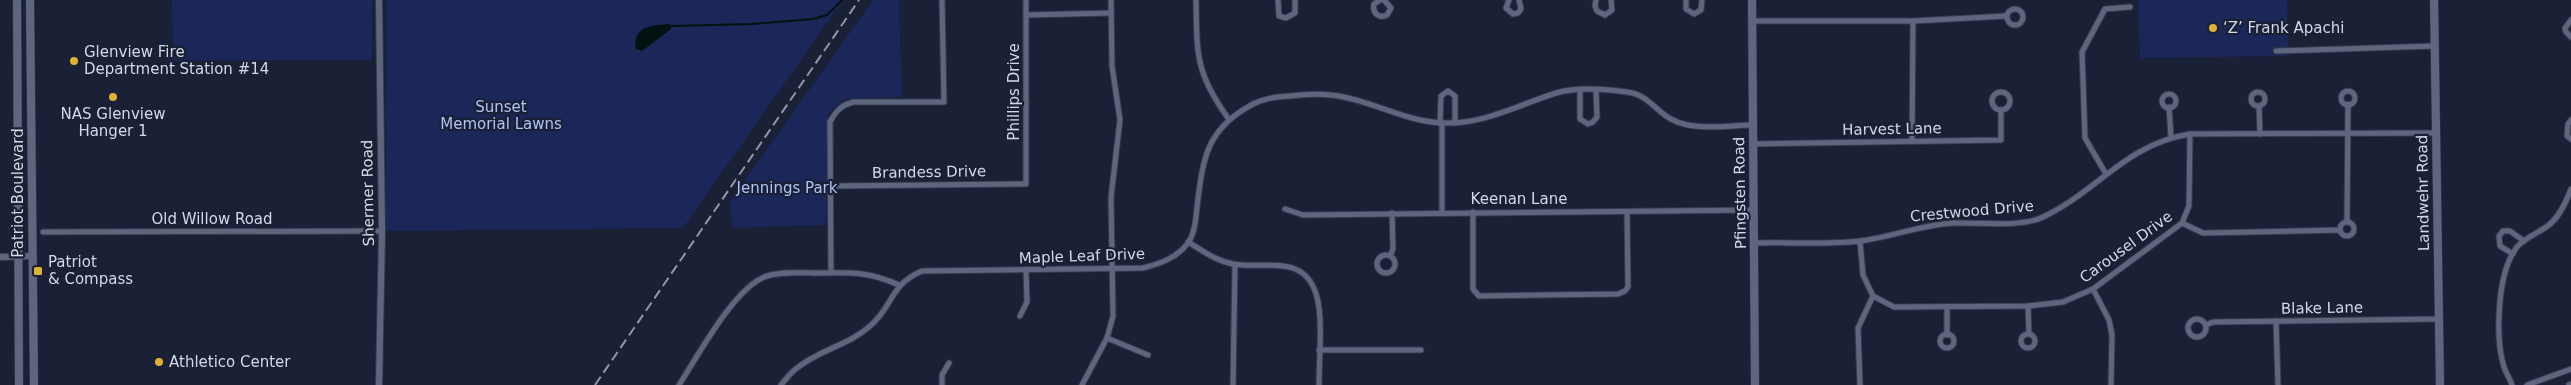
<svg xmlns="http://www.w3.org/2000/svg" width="2571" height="385" font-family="'DejaVu Sans',sans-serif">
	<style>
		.green { fill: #1b2659 }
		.water { fill: #041111 }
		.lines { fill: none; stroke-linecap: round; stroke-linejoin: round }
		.stream { stroke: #041111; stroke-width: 2 }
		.minor-casing { stroke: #373b4c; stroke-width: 7 }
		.tertiary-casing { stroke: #373b4c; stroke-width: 8 }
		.secondary-casing { stroke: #373b4c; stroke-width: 9 }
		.minor { stroke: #5e667f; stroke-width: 5 }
		.tertiary { stroke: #5e667f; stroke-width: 6 }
		.secondary { stroke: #5e667f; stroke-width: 8 }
		.rail { stroke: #9297a8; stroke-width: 2; stroke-dasharray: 10 5; stroke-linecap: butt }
		.poi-dot { fill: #deb133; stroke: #1a2035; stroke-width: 2 }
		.labels { text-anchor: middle; stroke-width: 4.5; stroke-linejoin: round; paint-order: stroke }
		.poi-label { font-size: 15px; fill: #d3d8e6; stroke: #1a2035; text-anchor: start }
		.street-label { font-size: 15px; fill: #d3d8e6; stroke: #1a2035 }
		.park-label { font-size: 15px; fill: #b1c2f7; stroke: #1a2035 }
	</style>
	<rect width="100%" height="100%" fill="#1a2035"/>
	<!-- green -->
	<g class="green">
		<polygon points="172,0 372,0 372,60 173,61"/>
		<polygon points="386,0 843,0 683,228 386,231"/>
		<polygon points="873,0 899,0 902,97 846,99 839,103 828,115 826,225 732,228 730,201"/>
		<polygon points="2138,0 2287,0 2288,56 2140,58"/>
	</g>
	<!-- water -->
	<path class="water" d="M670,24l1,5 -29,22 -6,-2c-4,-23 17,-24 34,-25z"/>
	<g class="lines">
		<!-- stream -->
		<polyline class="stream" points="671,26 752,24 813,19 827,15 842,0"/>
		<defs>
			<g id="minor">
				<path d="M1196,0c1,54 -1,72 32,118"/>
				<polyline points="1278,0 1279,16 1286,18 1295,13 1295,0"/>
				<path d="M1380,0l-6,4c-2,9 5,15 13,11l4,-7 -7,-8"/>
				<polyline points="1509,0 1506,8 1513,14 1518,13 1521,9 1519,0"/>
				<polyline points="1596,0 1595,6 1597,11 1605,15 1612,10 1611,0"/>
				<polyline points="1686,0 1686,9 1694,14 1701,10 1702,0"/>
				<circle cx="2015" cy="17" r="8"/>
				<polyline points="1026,15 1111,13"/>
				<polyline points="2571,20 2565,28 2566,32 2571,37"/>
				<polyline points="1752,21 1913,21 2006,16"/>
				<polyline points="2276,51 2434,46"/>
				<polyline points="1580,91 1580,119 1588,124 1593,122 1597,117 1596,91"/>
				<circle cx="2348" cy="98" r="7"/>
				<circle cx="2258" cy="99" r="7"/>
				<circle cx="2001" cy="101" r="9"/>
				<circle cx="2169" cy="101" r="7"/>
				<polyline points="2259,106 2260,134"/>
				<polyline points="2169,107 2171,137"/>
				<polyline points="2571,120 2568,124 2567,136 2571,139"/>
				<polyline points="1440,123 1441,96 1448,91 1455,96 1455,123"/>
				<polyline points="1442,123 1442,212"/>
				<polyline points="1912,141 1913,21"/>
				<polyline points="1753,144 2001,140 2001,110"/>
				<polyline points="2106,174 2085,138 2082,52 2105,9 2130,7"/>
				<polyline points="832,186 1026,184 1026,0"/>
				<polyline points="1285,209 1303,215 1754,210"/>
				<polyline points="1473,212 1473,289 1479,296 1618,294 1625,291 1628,287 1627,212"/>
				<circle cx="2347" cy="229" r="7"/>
				<polyline points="2347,222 2348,104"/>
				<polyline points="2182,223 2203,233 2340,230"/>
				<polyline points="43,232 382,231"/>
				<polyline points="1860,241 1863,275 1873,296 1894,307 2028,306 2063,302 2093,289 2182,223 2189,206 2190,134"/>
				<path d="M1188,242c15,9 28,19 45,22 32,6 72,-12 84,33 6,22 2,64 2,88"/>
				<path d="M1754,243c35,-1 72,2 106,-2 31,-4 61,-16 93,-18 26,-1 67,5 90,-6 55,-26 83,-73 147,-83l246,-1"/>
				<polyline points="2513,254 2500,246 2499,236 2503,231 2510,231 2524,241"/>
				<circle cx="1386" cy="264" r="9"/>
				<polyline points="1390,256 1393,249 1392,213"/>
				<path d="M831,273l-1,-151c6,-11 11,-17 24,-20h90l-2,-102"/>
				<polyline points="2093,289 2109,320 2112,335 2111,385"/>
				<polyline points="2028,306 2029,334"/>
				<polyline points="1020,316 1027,302 1026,270"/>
				<circle cx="2197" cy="328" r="9"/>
				<polyline points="2276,321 2278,385"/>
				<polyline points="2206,325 2213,322 2439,319"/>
				<circle cx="1947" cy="341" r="7"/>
				<circle cx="2028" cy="341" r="7"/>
				<polyline points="1947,335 1947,308"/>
				<polyline points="1107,338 1148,355"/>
				<polyline points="1319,350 1421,350"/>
				<path d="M679,385c19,-29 56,-99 88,-109 17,-5 36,-3 53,-3 31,-1 50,-1 79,12"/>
				<path d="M781,385c5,-6 10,-13 16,-17 22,-18 52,-23 73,-42 24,-20 19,-41 52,-55l221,-3c16,-4 34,-10 45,-25 7,-10 8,-25 9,-36 6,-49 9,-78 56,-103 12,-6 24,-7 36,-8 14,-1 28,-3 42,-1 39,4 73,27 113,28 41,1 74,-18 112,-30 20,-6 50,-4 71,-1 20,2 29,19 44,27 23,13 57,6 82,6"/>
				<polyline points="942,385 942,375 949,363"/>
				<polyline points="1082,385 1107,338 1113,316 1111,197 1120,120 1112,66 1111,0"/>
				<polyline points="1233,385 1235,265"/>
				<polyline points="1860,385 1858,328 1873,296"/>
				<path d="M2512,385c-2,-6 -6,-12 -8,-18 -9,-29 -7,-95 13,-120 8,-10 22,-14 32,-22 11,-9 17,-23 22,-36"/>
				<polyline points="2527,385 2571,369"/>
				<polyline points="2569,385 2571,384"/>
			</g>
			<g id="tertiary">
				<polyline points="0,257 32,256"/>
				<polyline points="379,385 382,231 379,0"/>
			</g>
			<g id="secondary">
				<polyline points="17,0 19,385"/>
				<polyline points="30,0 34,385"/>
				<polyline points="1752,0 1755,385"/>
				<polyline points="2434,0 2440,385"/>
			</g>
		</defs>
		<!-- minor casing -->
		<use href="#minor" class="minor-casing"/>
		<!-- tertiary casing -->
		<use href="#tertiary" class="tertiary-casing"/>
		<!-- secondary casing -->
		<use href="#secondary" class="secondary-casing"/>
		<!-- minor -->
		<use href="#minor" class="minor"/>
		<!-- tertiary -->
		<use href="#tertiary" class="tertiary"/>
		<!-- secondary -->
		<use href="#secondary" class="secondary"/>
		<!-- rail -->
		<polyline class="rail" points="595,385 859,0"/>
	</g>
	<!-- markers -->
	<g class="poi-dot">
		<circle cx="2213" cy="28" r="5"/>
		<circle cx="74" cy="61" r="5"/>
		<circle cx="113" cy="97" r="5"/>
		<rect x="33" y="266" width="10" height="10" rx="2.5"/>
		<circle cx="159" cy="362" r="5"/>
	</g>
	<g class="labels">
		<!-- poi labels -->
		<g class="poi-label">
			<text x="2223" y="33">‘Z’ Frank Apachi</text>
			<text x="84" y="57">Glenview Fire<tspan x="84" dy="17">Department Station #14</tspan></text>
			<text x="113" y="119" text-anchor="middle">NAS Glenview<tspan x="113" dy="17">Hanger 1</tspan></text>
			<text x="48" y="267">Patriot<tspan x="48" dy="17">&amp; Compass</tspan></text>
			<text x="169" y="367">Athletico Center</text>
		</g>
		<!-- street labels -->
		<g class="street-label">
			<text transform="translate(1014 92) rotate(-90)" y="5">Phillips Drive</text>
			<text transform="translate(1892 129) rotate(-1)" y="5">Harvest Lane</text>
			<text transform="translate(929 172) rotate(-1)" y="5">Brandess Drive</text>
			<text transform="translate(18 193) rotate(-90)" y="5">Patriot Boulevard</text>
			<text transform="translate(368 193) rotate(-91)" y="5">Shermer Road</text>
			<text transform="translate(1740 193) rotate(-91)" y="5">Pfingsten Road</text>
			<text transform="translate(2423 193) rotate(-91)" y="5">Landwehr Road</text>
			<text x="1519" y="204">Keenan Lane</text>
			<text transform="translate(1972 211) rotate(-5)" y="5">Crestwood Drive</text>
			<text x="212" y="224">Old Willow Road</text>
			<text transform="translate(2126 247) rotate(-36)" y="5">Carousel Drive</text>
			<text transform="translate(1082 256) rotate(-2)" y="5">Maple Leaf Drive</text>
			<text transform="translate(2322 308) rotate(-1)" y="5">Blake Lane</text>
		</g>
		<!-- park labels -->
		<g class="park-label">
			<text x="501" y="112">Sunset<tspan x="501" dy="17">Memorial Lawns</tspan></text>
			<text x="787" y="193">Jennings Park</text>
		</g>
	</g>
</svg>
